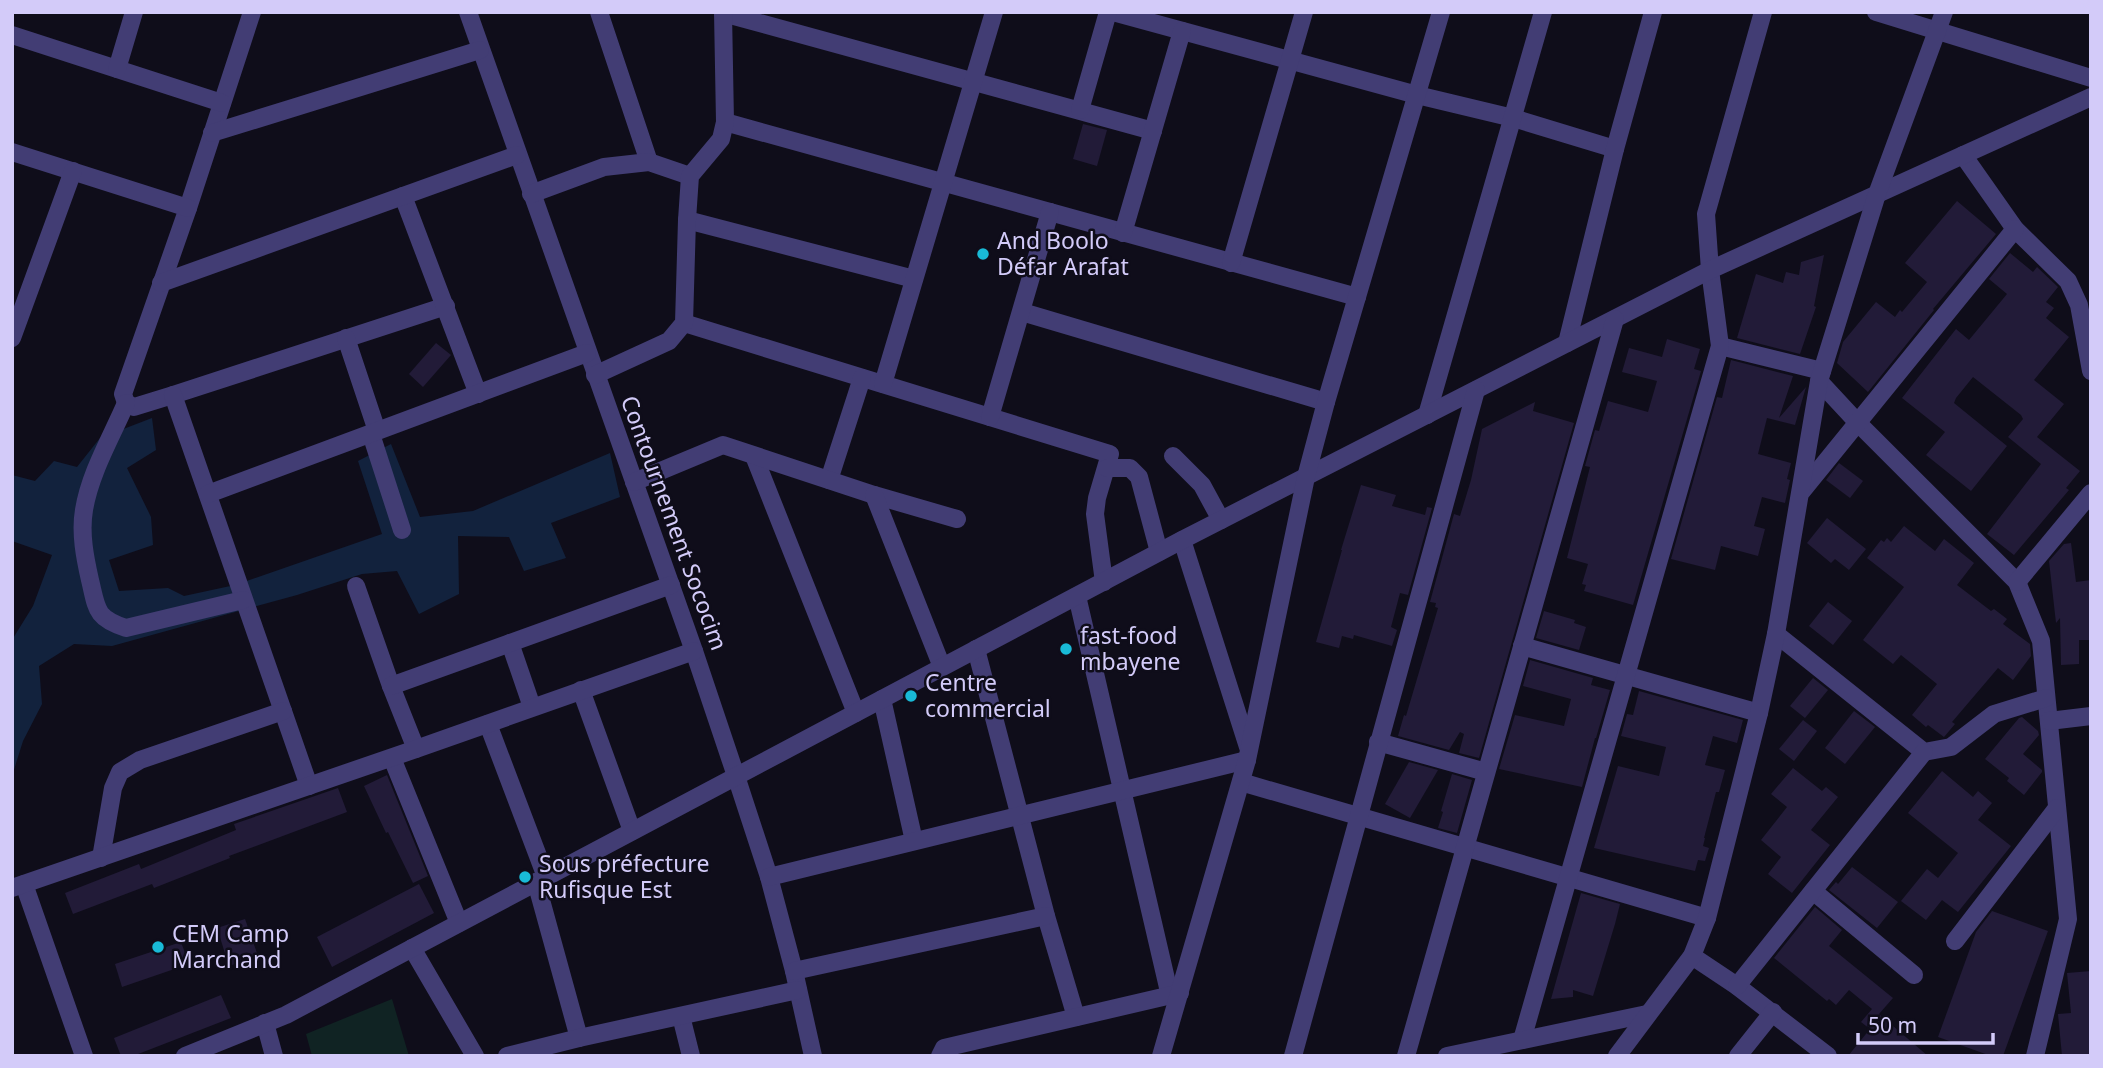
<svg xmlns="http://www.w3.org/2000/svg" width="2103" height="1068" font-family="'Noto Sans',sans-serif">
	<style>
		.green { fill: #102323 }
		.water { fill: #12223d }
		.building { fill: #221b38 }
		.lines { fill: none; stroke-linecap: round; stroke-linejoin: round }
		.minor { stroke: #423d74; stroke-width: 18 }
		.poi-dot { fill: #19bad7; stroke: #0f0d1a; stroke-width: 2.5 }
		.labels { text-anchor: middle; stroke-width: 5; stroke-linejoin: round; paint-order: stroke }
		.poi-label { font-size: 23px; fill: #d3cbf9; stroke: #0f0d1a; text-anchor: start }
		.street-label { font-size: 23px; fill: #d3cbf9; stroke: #0f0d1a }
	</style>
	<rect width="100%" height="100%" fill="#0f0d1a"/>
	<!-- green -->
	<polygon class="green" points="392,999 409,1056 312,1056 306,1034"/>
	<!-- water -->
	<polygon class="water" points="152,418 156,450 127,468 151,517 153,545 109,560 119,591 168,588 184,596 235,585 382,534 358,461 391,444 420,517 473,511 610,453 620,497 551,523 566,558 524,571 509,537 458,536 459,594 419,614 397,571 362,574 297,595 112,646 74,644 39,666 42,704 23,741 12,776 12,640 33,606 52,555 12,541 12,475 35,481 54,461 77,467 100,438"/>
	<!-- building -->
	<g class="building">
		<polygon points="1083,124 1107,130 1097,166 1073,159"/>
		<polygon points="1957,201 1996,234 1933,309 1934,310 1868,392 1837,363 1843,342 1876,302 1895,317 1900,310 1902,312 1927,282 1905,263"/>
		<polygon points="2010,253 2033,272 2037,267 2058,287 2046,302 2054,308 2046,318 2069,337 2034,380 2064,404 2037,437 2080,471 2066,488 2069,490 2014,555 1987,534 2041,464 2008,437 2023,419 2021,415 1973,377 1956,398 1954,403 2007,446 1971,491 1926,455 1945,432 1902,398 1956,329 1969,340 2007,294 1989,279"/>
		<polygon points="1824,255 1814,306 1816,307 1800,354 1737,338 1756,274 1783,283 1786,272 1799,275 1801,262"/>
		<polygon points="1667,339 1700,349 1694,369 1701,371 1633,605 1584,591 1586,585 1582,584 1588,564 1567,558 1590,467 1585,466 1595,430 1599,431 1608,401 1648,412 1657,381 1622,372 1629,348 1662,357"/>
		<polygon points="436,343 451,355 423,387 409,374"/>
		<polygon points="1731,360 1793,376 1779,418 1806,387 1795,425 1767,418 1758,454 1791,463 1787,479 1790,480 1785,503 1762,497 1754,526 1765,529 1758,556 1721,546 1715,570 1671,559 1717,397 1722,398"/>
		<polygon points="1535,402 1533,411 1574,423 1479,758 1459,753 1464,734 1460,732 1449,750 1398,736 1404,715 1406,716 1438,608 1435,607 1436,603 1430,602 1454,514 1460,516 1471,480 1482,429"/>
		<polygon points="1839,463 1863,481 1850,498 1826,480"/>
		<polygon points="1361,485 1396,495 1392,506 1425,515 1427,507 1432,508 1408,595 1400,593 1391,627 1397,630 1392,646 1354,635 1353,639 1342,636 1339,648 1316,642 1342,550 1341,550"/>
		<polygon points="1827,518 1866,549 1849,570 1835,559 1831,563 1807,543"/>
		<polygon points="1904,526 1935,551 1944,539 1974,563 1957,585 1991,611 1994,609 2007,619 2003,624 2030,644 2031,656 2013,680 1998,668 1952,722 1955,724 1944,737 1928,725 1926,727 1912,715 1937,684 1901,655 1893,664 1863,640 1904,587 1867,558 1881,540 1884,542 1887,538 1891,542"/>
		<polygon points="2071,543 2076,582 2091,580 2091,640 2079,640 2079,664 2061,665 2060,618 2056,623 2049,561 2064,544"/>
		<polygon points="1828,602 1852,621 1833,645 1809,626"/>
		<polygon points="1544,611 1575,620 1574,623 1586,627 1579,650 1536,638"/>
		<polygon points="1530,660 1593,678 1591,685 1610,690 1596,738 1595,738 1582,787 1499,769 1515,715 1564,726 1571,699 1523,686"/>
		<polygon points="1813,678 1828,690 1805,718 1790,706"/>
		<polygon points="1639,691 1743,720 1737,743 1713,736 1705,765 1725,770 1719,792 1716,792 1704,838 1705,838 1703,846 1709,848 1705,861 1698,860 1695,871 1594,848 1618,766 1659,776 1666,747 1621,736 1627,714 1633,715"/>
		<polygon points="1854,711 1875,727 1845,764 1825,748"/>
		<polygon points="2022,717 2038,731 2039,735 2023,754 2042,770 2042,772 2024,795 2007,781 2009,778 1985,759 2019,718"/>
		<polygon points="1803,720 1817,731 1794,761 1779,749"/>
		<polygon points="1409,762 1438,770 1410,818 1385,804"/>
		<polygon points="1793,768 1822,791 1826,787 1838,797 1811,830 1830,845 1792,893 1768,874 1781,857 1761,840 1787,807 1771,794"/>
		<polygon points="1942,771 1973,797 1978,791 1992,803 1978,820 2011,846 1958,912 1942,900 1926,920 1901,901 1927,869 1938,878 1958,853 1908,813"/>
		<polygon points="1452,774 1472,780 1457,833 1438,828 1443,812 1441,811"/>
		<polygon points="387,775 428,876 413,883 388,832 386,833 364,786"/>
		<polygon points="338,788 347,812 229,856 230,858 154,888 152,884 73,914 65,893 139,864 141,869 236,830 234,824"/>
		<polygon points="1852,867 1898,902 1877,928 1829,890 1836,882 1838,884"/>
		<polygon points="419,884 434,913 332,967 317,937"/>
		<polygon points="1581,893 1620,904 1615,924 1593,996 1573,990 1573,997 1551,999"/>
		<polygon points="1815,907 1842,930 1829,946 1893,998 1879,1014 1928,1056 1848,1056 1870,1029 1861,1022 1872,1009 1849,990 1836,1005 1829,999 1827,1001 1774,958"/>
		<polygon points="1992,911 2048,931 2003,1056 1991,1056 1938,1037 1976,932"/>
		<polygon points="245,919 258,956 229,966 217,928"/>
		<polygon points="181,942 189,964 122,987 115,964"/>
		<polygon points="2091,971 2091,1056 2062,1056 2058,1014 2071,1013 2067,973"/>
		<polygon points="221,995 231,1018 133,1056 121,1056 114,1038"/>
	</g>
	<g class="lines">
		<!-- minor -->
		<g class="minor">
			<polyline points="252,12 188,208 123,394 126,403 134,407 173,395 446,306"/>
			<polyline points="468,12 694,651 736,776 769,877 794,971 813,1056"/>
			<polyline points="599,12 649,162"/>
			<polyline points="1113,12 1417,95 1513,118 1615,149"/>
			<polyline points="1876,12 2091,78"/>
			<polyline points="723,13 1153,131"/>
			<polyline points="12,35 222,103"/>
			<polyline points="117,69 134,12"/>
			<polyline points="1080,110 1108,12"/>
			<polyline points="725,122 1357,297"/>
			<polyline points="212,133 480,50"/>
			<polyline points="12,152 188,208"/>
			<polyline points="1963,155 2015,229 2068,281 2079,305 2091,371"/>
			<polyline points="531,194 604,167 649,162 690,176"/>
			<polyline points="403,196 478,394"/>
			<polyline points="687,220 914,279"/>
			<polyline points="1123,233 1182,31"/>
			<polyline points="1231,263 1304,12"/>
			<polyline points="161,283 517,155"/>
			<polyline points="1022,312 1326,402"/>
			<polyline points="684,323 1110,454 1097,498 1095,514 1104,582"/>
			<polyline points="12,338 73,171"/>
			<polyline points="346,338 377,431"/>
			<polyline points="1567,343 1615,149 1653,12"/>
			<polyline points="1720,346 1822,371"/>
			<polyline points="595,375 669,341 684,323 687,220 690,176 721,139 725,122 723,12"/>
			<polyline points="1819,381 1858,423 2017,582 2041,641 2068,919 2035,1056"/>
			<polyline points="883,384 994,12"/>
			<polyline points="173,395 309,786"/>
			<path d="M126,403c-15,35 -36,70 -42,107 -4,23 1,48 6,70 7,29 5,38 36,48l117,-28"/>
			<polyline points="1427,415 1543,12"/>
			<polyline points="990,417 1050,212"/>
			<polyline points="371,434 402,530"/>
			<polyline points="754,456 856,713"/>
			<polyline points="1173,456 1202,485 1221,520"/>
			<polyline points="1107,468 1130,468 1139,477 1159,552"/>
			<polyline points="829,480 862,378"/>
			<polyline points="634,482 723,445 874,495 957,519"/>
			<polyline points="1802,491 2015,229"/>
			<polyline points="208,494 587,353"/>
			<polyline points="874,495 942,667"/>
			<polyline points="1182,540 1248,747"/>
			<polyline points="2017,582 2091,493"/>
			<polyline points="356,586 391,686 416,749"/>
			<polyline points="1077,596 1170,996"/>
			<polyline points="1776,634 1924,752 1951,747 1994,714 2046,698"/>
			<polyline points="510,643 532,707"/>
			<polyline points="1522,646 1759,713"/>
			<polyline points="976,649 1046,916 1076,1017"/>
			<polyline points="391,686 671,585"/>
			<polyline points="581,690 632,831"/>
			<polyline points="882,699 914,841"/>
			<polyline points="2049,721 2091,716"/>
			<polyline points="488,724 546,877"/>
			<polyline points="1378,742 1486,772"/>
			<polyline points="392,758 459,923"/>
			<polyline points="1241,782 1707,918"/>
			<polyline points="101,858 113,788 120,772 140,760 283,711"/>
			<polyline points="769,877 1247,760"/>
			<polyline points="536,882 579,1038"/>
			<polyline points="24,884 84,1056"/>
			<polyline points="12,888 416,749 694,651"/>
			<polyline points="1813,891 1914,975"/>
			<polyline points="1955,941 2057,808"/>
			<polyline points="412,948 475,1056"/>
			<polyline points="1692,956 1737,986 1828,1056"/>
			<polyline points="794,971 1046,916"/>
			<polyline points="1737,986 1924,752"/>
			<polyline points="681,1016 691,1056"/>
			<polyline points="265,1023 274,1056"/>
			<polyline points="1522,1040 1720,346 1710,270 1706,214 1763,12"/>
			<polyline points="185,1056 286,1015 1182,540 1710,270 2091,97"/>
			<polyline points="507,1056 579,1038 798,990"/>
			<polyline points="940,1056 944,1048 1180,993"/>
			<polyline points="1161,1056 1247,760 1306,477 1326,402 1441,12"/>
			<polyline points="1293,1056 1476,390"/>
			<polyline points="1406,1056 1615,319"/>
			<polyline points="1447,1056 1647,1014"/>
			<polyline points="1617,1056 1692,956 1707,918 1759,713 1776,634 1819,381 1877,194 1944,12"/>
			<polyline points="1738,1056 1773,1012"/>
		</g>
	</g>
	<!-- markers -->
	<g class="poi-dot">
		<circle cx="983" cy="254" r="7"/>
		<circle cx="1066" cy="649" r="7"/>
		<circle cx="911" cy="696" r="7"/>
		<circle cx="525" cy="877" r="7"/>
		<circle cx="158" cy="947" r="7"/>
	</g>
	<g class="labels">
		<!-- poi labels -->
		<g class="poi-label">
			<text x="997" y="249">And Boolo<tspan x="997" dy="26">Défar Arafat</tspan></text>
			<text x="1080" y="644">fast-food<tspan x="1080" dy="26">mbayene</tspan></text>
			<text x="925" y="691">Centre<tspan x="925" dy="26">commercial</tspan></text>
			<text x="539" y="872">Sous préfecture<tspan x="539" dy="26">Rufisque Est</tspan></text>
			<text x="172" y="942">CEM Camp<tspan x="172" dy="26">Marchand</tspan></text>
		</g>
		<!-- street labels -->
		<g class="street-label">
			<text transform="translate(674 523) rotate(70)" y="8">Contournement Sococim</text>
		</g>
	</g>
	<!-- border -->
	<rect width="2103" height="1068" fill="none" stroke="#d3cbf9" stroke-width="28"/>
	<!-- scale -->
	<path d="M1858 1033v10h135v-10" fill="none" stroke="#d3cbf9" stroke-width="3.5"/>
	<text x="1868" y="1033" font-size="21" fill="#d3cbf9" stroke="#0f0d1a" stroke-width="5" paint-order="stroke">50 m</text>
</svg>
